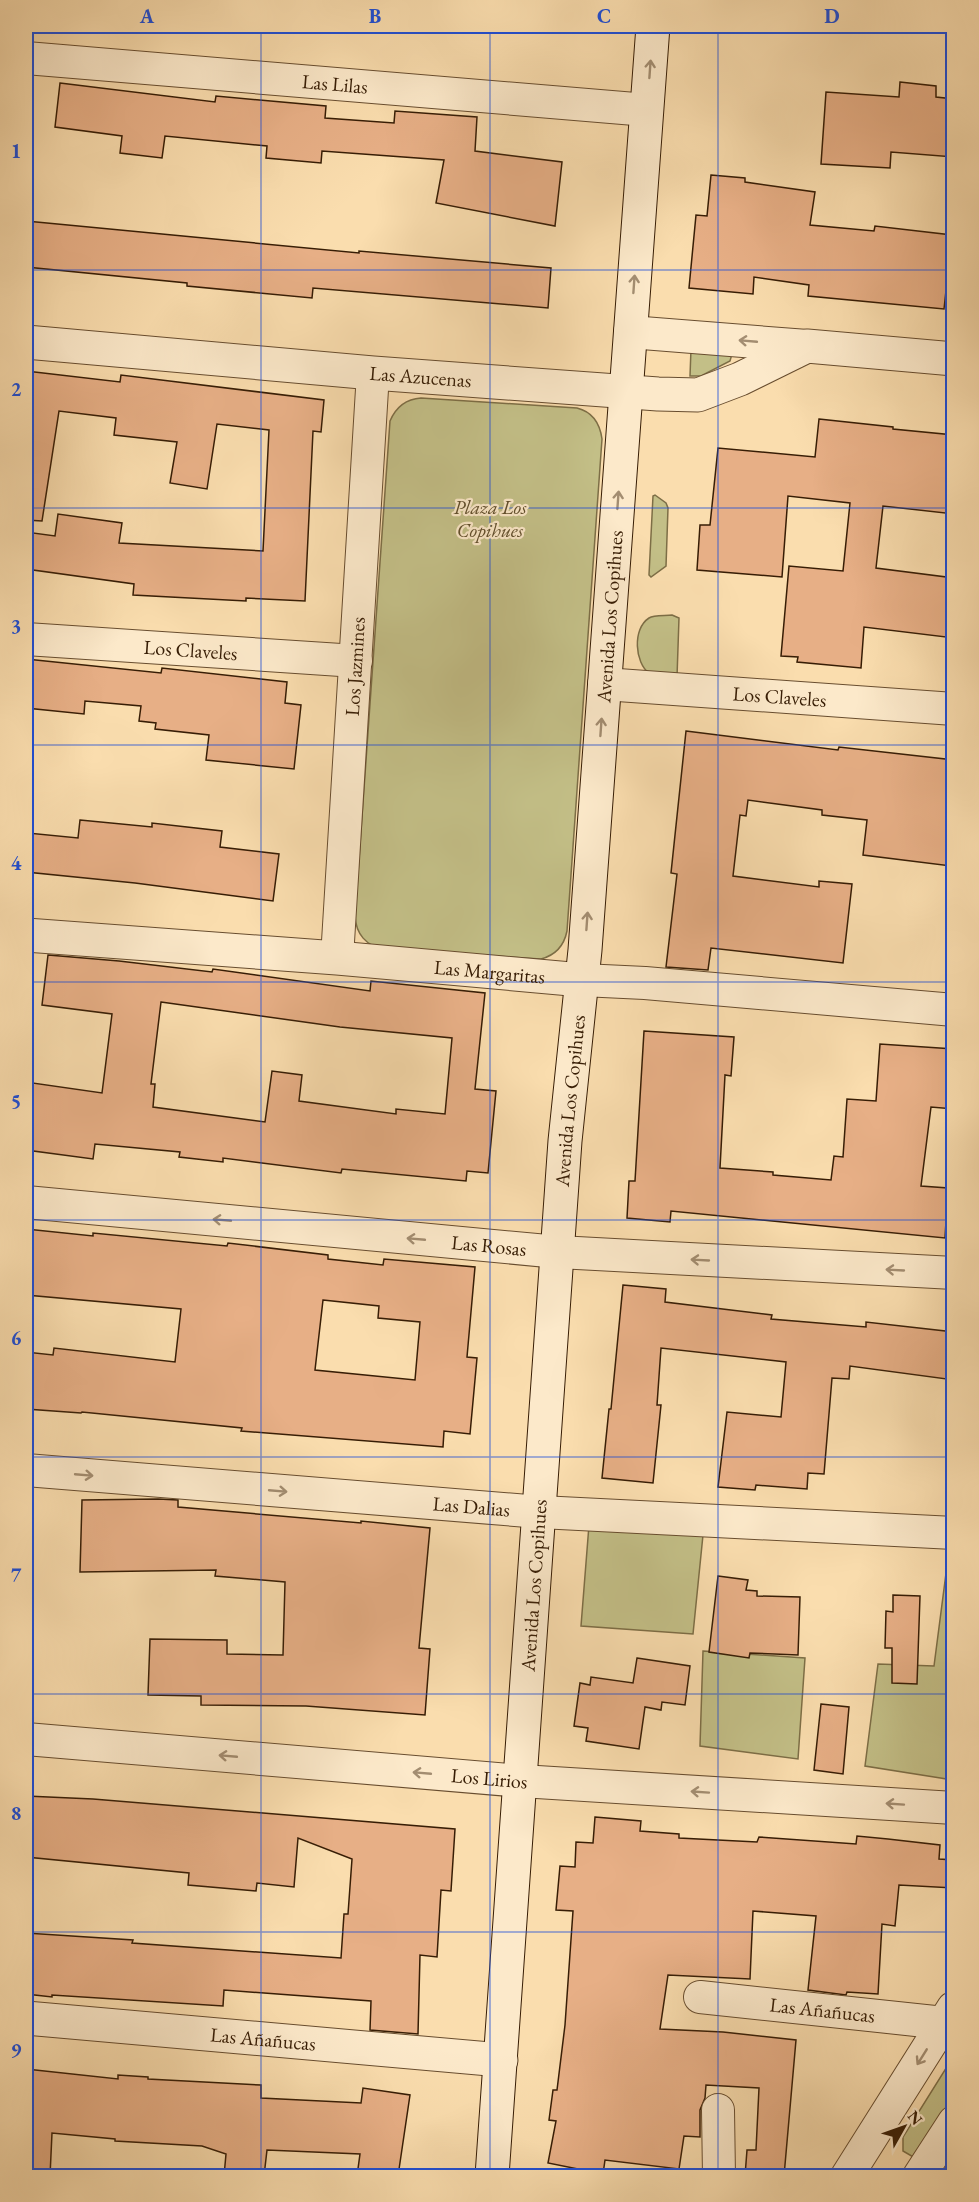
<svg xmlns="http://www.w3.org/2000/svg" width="979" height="2202" font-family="'EB Garamond',serif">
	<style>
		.green { fill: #c3bf87; stroke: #7d6e46; stroke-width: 1.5 }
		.building { fill: #e7af86; stroke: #371d05; stroke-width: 1.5; fill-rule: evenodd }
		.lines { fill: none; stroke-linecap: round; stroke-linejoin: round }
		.minor-casing { stroke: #684d2f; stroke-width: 34 }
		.tertiary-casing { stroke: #684d2f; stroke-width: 35 }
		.secondary-casing { stroke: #371d05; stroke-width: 35 }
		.minor { stroke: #fce9ca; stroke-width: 32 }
		.tertiary { stroke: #fce9ca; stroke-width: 33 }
		.secondary { stroke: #fce9ca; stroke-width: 33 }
		.oneway { stroke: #a38d71 }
		.grid { fill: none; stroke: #1d4ed8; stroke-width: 1.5; stroke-opacity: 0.55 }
		.labels { text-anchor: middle; stroke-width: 4.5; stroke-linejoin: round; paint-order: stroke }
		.street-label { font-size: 20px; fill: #371d05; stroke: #fce9ca }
		.park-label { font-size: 20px; font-style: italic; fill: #614e2c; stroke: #fce9ca }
		.neatline { fill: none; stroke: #1d4ed8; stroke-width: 2 }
		.grid-label { font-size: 20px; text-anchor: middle; font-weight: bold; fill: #1d4ed8 }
	</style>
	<rect width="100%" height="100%" fill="#faddae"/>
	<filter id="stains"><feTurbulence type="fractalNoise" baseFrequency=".00333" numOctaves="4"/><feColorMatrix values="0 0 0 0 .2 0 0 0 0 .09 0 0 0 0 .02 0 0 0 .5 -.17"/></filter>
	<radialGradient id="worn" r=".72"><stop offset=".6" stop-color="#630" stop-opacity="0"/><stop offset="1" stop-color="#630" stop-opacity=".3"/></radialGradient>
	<!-- green -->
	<g class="green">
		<polygon points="691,349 732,354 730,361 701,376 690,376"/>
		<path d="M421,398l156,10c16,4 23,16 25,31l-35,492c-3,15 -11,24 -26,28l-157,-10c-18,-3 -28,-15 -29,-33l35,-495c6,-14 16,-22 31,-23z"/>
		<polygon points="655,495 666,503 668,508 666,566 651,577 649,575 653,496"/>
		<path d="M672,615l7,3 -2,59c-8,-1 -22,1 -28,-4 -14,-10 -17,-44 0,-55 5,-3 17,-2 23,-3z"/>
		<polygon points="589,1525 703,1535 693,1634 581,1626"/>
		<polygon points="948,1558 953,1559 953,1780 865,1766 878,1664 934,1666"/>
		<polygon points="703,1651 805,1658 798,1759 700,1746"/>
		<polygon points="953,2057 953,2109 915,2158 903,2151 903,2137"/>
	</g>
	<!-- building -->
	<g class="building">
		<polygon points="900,82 936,86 936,97 954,99 954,157 891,152 890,168 821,164 826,92 899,97"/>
		<polygon points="60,83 215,102 216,96 326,106 325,118 394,123 395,111 477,117 475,151 562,162 555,226 436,203 444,160 322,151 321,163 266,158 267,146 165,136 162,158 120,153 122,136 55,127"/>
		<polygon points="711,175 745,178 745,182 815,192 810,225 874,231 875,226 952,235 944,309 808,296 809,285 754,277 753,294 689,288 696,215 707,216"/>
		<polygon points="26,221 359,253 359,251 551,268 548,308 313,288 312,298 187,286 187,283 26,267"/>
		<polygon points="26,371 120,382 121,375 324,400 321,432 313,431 305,601 246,598 246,601 133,595 134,584 26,569 26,532 55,536 58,514 122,523 119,543 263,551 269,430 217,424 207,489 170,483 177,442 114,435 116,418 59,411 42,521 26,520"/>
		<polygon points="819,419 893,427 893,429 954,435 954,514 883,506 876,568 954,578 954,638 864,627 861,668 797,662 798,657 781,656 789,566 843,571 850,503 788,496 782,577 697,570 700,525 710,525 718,448 815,457"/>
		<polygon points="26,659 161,673 162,668 287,682 285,703 301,705 294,769 206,760 209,735 155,729 156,723 139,721 141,706 85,701 84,714 26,708"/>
		<polygon points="686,731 838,750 839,747 954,760 954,846 951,866 863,855 867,820 822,815 822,810 748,800 746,816 740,815 733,876 819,887 819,881 852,884 843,963 711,948 708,970 666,967 677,874 671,873"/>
		<polygon points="80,820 152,827 152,823 222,831 220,847 279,854 273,901 135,883 26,872 28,833 78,838"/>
		<path d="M48,955l71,6 93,11 1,-3 157,22 1,-10 114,12 -10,96 21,2 -8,82 -21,-2 -1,10 -124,-12 -1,4 -118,-15v4l-44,-5 1,-5 -85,-8 -2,15 -67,-9v-68l76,11 10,-79 -70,-9zM161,1002l179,25 112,11 -7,76 -49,-5v5l-97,-13 3,-26 -30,-4 -7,51 -112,-15 2,-23h-4z"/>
		<polygon points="644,1031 734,1037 731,1076 725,1075 720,1168 773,1172 773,1175 831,1180 834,1156 843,1157 847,1099 876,1101 880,1044 954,1049 954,1109 931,1107 921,1186 948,1188 945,1238 671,1211 670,1222 627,1218 629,1181 635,1181"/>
		<path d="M26,1229l67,7v-3l134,13 1,-3 100,12v4l55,6 1,-6 91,8 -8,90 10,1 -7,76 -26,-3 -1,16 -202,-16 1,-3 -160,-16 -1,1 -55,-4v-57l27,3 1,-7 121,14 6,-53 -155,-14zM323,1300l56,6 -1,12 42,4 -5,58 -100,-10z"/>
		<polygon points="623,1285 666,1289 665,1302 772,1315 771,1319 866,1327 866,1322 954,1332 954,1380 850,1366 849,1379 832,1378 824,1474 808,1473 807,1489 756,1485 755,1490 718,1487 727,1412 781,1417 786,1362 661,1348 657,1405 661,1405 653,1483 602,1478 609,1409 611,1409"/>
		<polygon points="158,1499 178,1500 178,1507 361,1523 361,1521 430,1528 419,1648 430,1649 425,1715 306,1706 201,1705 201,1696 148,1695 150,1639 227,1640 227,1654 283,1655 285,1582 215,1576 216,1570 80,1572 82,1500"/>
		<polygon points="718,1576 748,1580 746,1590 757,1591 757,1596 800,1597 798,1655 750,1653 749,1658 709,1652"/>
		<polygon points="893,1595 920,1596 917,1684 892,1683 892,1648 885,1648 886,1611 893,1612"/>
		<polygon points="637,1658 690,1666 685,1705 662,1702 661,1710 645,1707 639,1749 586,1741 588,1728 574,1726 580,1683 590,1685 591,1677 633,1683"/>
		<polygon points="821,1704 849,1707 843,1774 814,1770"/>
		<polygon points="26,1796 93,1799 455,1829 451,1891 441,1890 437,1957 420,1955 418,2034 370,2030 371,2001 224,1990 223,2006 52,1995 52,1997 26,1994 26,1933 133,1940 132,1943 341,1958 344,1914 348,1914 352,1859 298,1838 294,1887 257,1883 256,1891 188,1885 189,1873 26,1857"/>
		<polygon points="595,1817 641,1821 640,1831 679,1834 679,1838 757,1842 759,1837 856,1844 857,1836 888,1839 940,1845 939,1859 954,1860 954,1888 899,1885 895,1926 882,1924 878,1994 847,1992 846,1995 808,1990 816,1916 753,1911 750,1979 668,1975 660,2029 723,2032 796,2040 784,2176 745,2176 747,2150 756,2150 759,2088 706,2085 705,2098 700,2110 700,2137 684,2136 679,2169 605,2160 603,2174 548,2163 556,2121 549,2120 553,2090 557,2090 565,2025 573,1911 556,1910 560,1866 575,1867 576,1842 593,1843"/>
		<polygon points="26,2069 118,2079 118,2075 148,2077 148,2079 261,2085 261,2098 361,2103 363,2088 410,2095 398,2176 357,2176 360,2154 267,2150 264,2176 224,2176 226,2154 202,2146 115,2141 115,2139 52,2133 50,2176 26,2176"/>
	</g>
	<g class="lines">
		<defs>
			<g id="minor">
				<path id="s1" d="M26,58l621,52"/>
				<polyline points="630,332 807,346"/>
				<path id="s2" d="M26,639l330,22"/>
				<path id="s3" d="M604,684l350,25"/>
				<path id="s4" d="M337,958l36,-585"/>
				<polyline points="582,980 645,983 954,1010"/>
				<path id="s5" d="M26,1202l532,50 396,21"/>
				<path id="s6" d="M26,1470l514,42 414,21"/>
				<path id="s7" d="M26,1739l495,42 433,27"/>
				<path id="s8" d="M700,1997l244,26"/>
				<polyline points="718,2110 719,2176"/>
				<polyline points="847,2176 953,2008"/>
				<polyline points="919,2176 954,2122"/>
			</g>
			<g id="tertiary">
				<path id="s9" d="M26,342l347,31 285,21 40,1 42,-16 67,-33 147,13"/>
				<path id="s10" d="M26,935l311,23 245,22"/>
				<path id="s11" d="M26,2018l475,42"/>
			</g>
			<g id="secondary">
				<path id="s12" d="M492,2176l73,-1035 20,-191 68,-924"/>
			</g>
		</defs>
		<!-- minor casing -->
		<use href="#minor" class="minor-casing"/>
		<!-- tertiary casing -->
		<use href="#tertiary" class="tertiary-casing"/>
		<!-- secondary casing -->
		<use href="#secondary" class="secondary-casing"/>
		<!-- minor -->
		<use href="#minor" class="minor"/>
		<!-- tertiary -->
		<use href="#tertiary" class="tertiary"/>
		<!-- secondary -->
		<use href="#secondary" class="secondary"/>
	</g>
	<!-- one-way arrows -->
	<defs><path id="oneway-shaft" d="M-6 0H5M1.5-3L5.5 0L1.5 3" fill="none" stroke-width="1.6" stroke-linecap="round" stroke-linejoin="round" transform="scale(1.5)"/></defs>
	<g class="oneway">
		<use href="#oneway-shaft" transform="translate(650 69) rotate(-86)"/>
		<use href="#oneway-shaft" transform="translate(634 284) rotate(-86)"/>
		<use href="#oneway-shaft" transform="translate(748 341) rotate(-175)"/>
		<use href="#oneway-shaft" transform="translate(618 500) rotate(-86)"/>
		<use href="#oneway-shaft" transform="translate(601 727) rotate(-86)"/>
		<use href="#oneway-shaft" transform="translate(587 921) rotate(-86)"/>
		<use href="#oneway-shaft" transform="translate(222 1220) rotate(-175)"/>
		<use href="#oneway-shaft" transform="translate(416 1239) rotate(-175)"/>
		<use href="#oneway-shaft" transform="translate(700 1260) rotate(-177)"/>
		<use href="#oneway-shaft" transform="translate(895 1270) rotate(-177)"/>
		<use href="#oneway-shaft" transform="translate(84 1475) rotate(5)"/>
		<use href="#oneway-shaft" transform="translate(278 1491) rotate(5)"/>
		<use href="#oneway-shaft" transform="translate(228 1756) rotate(-175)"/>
		<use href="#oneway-shaft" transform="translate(422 1773) rotate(-175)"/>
		<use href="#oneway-shaft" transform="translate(700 1792) rotate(-176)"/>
		<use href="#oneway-shaft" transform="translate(895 1804) rotate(-176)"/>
		<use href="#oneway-shaft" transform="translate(922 2057) rotate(122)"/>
	</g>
	<!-- grid -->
	<path class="grid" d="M261,26v2150M490,26v2150M718,26v2150M26,270h928M26,508h928M26,745h928M26,982h928M26,1220h928M26,1457h928M26,1694h928M26,1932h928"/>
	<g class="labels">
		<!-- street labels -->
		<g class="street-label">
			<text dy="7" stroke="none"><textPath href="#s1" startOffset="310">Las Lilas</textPath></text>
			<text dy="7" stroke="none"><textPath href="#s9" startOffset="396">Las Azucenas</textPath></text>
			<text dy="7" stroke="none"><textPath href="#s12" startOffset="1564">Avenida Los Copihues</textPath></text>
			<text dy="7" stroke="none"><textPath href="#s2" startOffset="165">Los Claveles</textPath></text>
			<text dy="7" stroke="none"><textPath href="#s4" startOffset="292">Los Jazmines</textPath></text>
			<text dy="7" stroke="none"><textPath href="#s3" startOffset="176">Los Claveles</textPath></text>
			<text dy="7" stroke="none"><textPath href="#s10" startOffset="465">Las Margaritas</textPath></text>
			<text dy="7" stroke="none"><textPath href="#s12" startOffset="1078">Avenida Los Copihues</textPath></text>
			<text dy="7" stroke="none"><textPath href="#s5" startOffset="465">Las Rosas</textPath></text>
			<text dy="7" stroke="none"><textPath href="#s6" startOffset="447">Las Dalias</textPath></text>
			<text dy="7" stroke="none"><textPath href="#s12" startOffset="592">Avenida Los Copihues</textPath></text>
			<text dy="7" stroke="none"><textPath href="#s7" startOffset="465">Los Lirios</textPath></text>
			<text dy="7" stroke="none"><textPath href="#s8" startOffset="123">Las Añañucas</textPath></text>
			<text dy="7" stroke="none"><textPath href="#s11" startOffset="238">Las Añañucas</textPath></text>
		</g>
		<!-- park labels -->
		<g class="park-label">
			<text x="490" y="514">Plaza Los<tspan x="490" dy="23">Copihues</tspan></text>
		</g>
	</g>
	<!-- margin -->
	<rect width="979" height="2202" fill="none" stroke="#faddae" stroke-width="66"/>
	<!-- north arrow -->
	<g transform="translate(904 2127) rotate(50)" stroke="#fce9ca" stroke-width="4.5" paint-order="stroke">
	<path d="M0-4.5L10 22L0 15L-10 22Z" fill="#371d05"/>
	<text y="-9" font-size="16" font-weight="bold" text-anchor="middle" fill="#371d05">N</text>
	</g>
	<rect x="33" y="33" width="913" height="2136" class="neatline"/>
	<g class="grid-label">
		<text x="147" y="23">A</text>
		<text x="375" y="23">B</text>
		<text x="604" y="23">C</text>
		<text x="832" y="23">D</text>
		<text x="16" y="158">1</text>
		<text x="16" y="396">2</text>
		<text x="16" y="633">3</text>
		<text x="16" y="870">4</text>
		<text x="16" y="1108">5</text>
		<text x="16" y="1345">6</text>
		<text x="16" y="1582">7</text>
		<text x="16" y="1820">8</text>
		<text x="16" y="2057">9</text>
	</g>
	<rect width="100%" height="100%" filter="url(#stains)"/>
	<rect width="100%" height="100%" fill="url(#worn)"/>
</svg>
